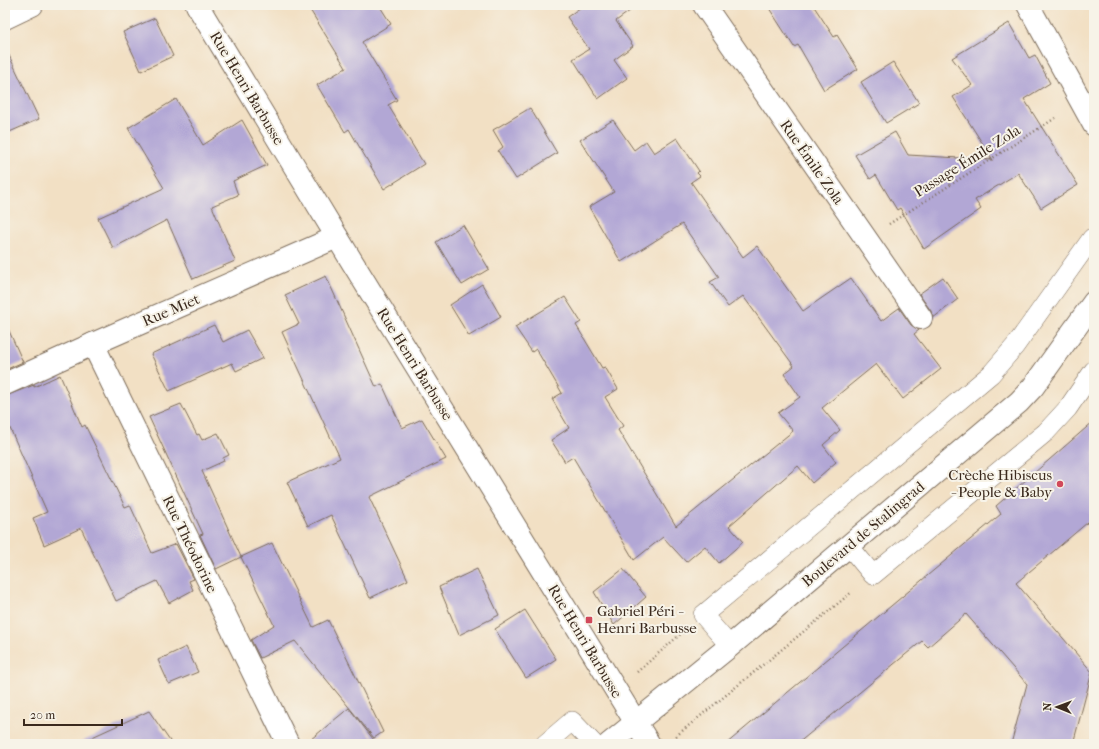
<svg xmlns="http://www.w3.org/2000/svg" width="1099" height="749" font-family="'IM FELL French Canon',serif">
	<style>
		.building { fill: #b2a7d5 }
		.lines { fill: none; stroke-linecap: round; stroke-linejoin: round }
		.service-casing { stroke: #7b6a58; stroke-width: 20 }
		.minor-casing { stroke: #7b6a58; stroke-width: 24 }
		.secondary-casing { stroke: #7b6a58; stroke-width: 24 }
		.path { stroke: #7b6a58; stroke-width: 2.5; stroke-dasharray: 1 3; stroke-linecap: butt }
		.service { stroke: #fff; stroke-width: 19 }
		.minor { stroke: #fff; stroke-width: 22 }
		.secondary { stroke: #fff; stroke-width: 22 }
		.poi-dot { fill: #d1495b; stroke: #f7f3e8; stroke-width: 1.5 }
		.labels { text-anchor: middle; stroke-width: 4; stroke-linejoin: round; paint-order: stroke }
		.street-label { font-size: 15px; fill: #3b2a1e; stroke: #f7f3e8 }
		.poi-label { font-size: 15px; fill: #3b2a1e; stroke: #f7f3e8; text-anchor: end }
	</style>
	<rect width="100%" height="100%" fill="#f7f3e8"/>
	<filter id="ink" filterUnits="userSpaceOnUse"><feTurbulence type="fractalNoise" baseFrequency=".025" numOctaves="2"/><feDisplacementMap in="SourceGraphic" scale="8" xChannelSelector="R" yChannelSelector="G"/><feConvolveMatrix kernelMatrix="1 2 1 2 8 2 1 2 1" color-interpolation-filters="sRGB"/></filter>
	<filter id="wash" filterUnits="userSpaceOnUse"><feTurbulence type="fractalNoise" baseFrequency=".012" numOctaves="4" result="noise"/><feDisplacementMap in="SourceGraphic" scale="16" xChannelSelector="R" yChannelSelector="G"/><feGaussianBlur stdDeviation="0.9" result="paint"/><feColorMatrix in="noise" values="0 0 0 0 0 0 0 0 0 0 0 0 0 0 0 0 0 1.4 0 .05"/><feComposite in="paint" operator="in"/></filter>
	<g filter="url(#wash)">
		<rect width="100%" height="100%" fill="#f2e0c4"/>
		<g id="blocks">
			<!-- building -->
			<g class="building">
				<polygon points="307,5 379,5 391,24 362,42 397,100 388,105 424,164 384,189 349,129 345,132 317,85 346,68"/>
				<polygon points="584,5 638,5 616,21 633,46 614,60 627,78 598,99 573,59 589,49 567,17"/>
				<polygon points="767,5 813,5 834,37 837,35 858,69 824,90 798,45 794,47"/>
				<polygon points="155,18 173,56 141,71 123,32"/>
				<polygon points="1009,23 1029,58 1035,55 1050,83 1024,99 1078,185 1041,208 1018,173 975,200 981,209 924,249 900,208 897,210 876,175 870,179 855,155 895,132 908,155 993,160 953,97 972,85 952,58"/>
				<polygon points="5,47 39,119 5,134"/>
				<polygon points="893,62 919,103 886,123 861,82"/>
				<polygon points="176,99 203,145 242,120 267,165 233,181 238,195 212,206 235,261 193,279 167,220 113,248 98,218 164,188 128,128"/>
				<polygon points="530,108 557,153 516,179 498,151 503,147 493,130"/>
				<polygon points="613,120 634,150 646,141 654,153 677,138 699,171 697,173 700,176 691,182 743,257 757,246 803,311 851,278 881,321 899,308 911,325 919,330 914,334 941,369 903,399 876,364 822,408 840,430 823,445 836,462 812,483 798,466 729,526 743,542 719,563 705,546 686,562 663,537 634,560 573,457 565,462 551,440 569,428 552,399 562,393 536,349 532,352 515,327 565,297 581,322 576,325 602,368 605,367 618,389 605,397 623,426 618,430 676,526 793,431 778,413 800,397 784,374 794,366 743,296 728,307 710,282 719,277 682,224 621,262 589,207 614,192 580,140"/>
				<polygon points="463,225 489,269 462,285 436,242"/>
				<polygon points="326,276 376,387 382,384 402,428 422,419 446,459 369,497 408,580 370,598 331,515 308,526 287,482 340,458 282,332 299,324 285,295"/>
				<polygon points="943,277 958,299 933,318 931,311 919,294"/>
				<polygon points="482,284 501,317 469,336 450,305"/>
				<polygon points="5,322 23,362 5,370"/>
				<polygon points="214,325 223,342 247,330 263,358 236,371 232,363 169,391 151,354"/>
				<polygon points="60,375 82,427 85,425 125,507 130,505 152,553 176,544 194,579 189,581 193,590 169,603 157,581 116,601 81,528 44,545 33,518 47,512 5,417 5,396 34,385 34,387"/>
				<polygon points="181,404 197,435 199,434 202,440 218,433 229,455 223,458 224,461 202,471 241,557 216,569 200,535 203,534 149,417"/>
				<polygon points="1094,421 1094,517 1016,583 1092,672 1073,744 1011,744 1027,684 966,614 928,647 922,641 797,744 726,744 1001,514 996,506"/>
				<polygon points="272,543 313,627 328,620 383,732 374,738 295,641 260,658 251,640 274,625 241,557"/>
				<polygon points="477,569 499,615 459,635 439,587"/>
				<polygon points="623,569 646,597 614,625 594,592"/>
				<polygon points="525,610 556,659 526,678 495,629"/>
				<polygon points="186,647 198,672 169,684 158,660"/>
				<polygon points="349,708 377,744 305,744"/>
				<polygon points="149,711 172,744 77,744"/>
			</g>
		</g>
	</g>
	<g filter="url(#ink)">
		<use href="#blocks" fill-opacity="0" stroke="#7b6a58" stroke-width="1"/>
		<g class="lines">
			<defs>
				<g id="service">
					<polyline points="849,546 873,575 1046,432 1068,408 1094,370"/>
					<polyline points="730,646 703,615 991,374 1015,346 1092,238 1094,240"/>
					<polyline points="545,744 572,721 594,744"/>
				</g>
				<g id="minor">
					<polyline points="197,5 351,260 649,744"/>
					<polyline points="704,5 921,318"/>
					<polyline points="1028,5 1094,125"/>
					<polyline points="5,18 32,5"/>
					<polyline points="93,344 288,744"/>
					<polyline points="5,384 93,344 337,237"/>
				</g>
				<polyline id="secondary" points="609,744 730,646 1019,402 1033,387 1094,302"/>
			</defs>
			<!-- service casing -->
			<use href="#service" class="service-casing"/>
			<!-- minor casing -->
			<use href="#minor" class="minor-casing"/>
			<!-- secondary casing -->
			<use href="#secondary" class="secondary-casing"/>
			<!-- path -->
			<g class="path">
				<polyline points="889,224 1057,117"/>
				<polyline points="637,672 683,632"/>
				<polyline points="676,736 852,592"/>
			</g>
			<!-- service -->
			<use href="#service" class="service"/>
			<!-- minor -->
			<use href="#minor" class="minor"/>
			<!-- secondary -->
			<use href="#secondary" class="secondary"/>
		</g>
	</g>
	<!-- markers -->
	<g class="poi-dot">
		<circle cx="1060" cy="484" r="4"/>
		<rect x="585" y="616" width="8" height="8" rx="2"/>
	</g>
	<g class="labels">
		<!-- street labels -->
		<g class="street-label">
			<text transform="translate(247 88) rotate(59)" y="5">Rue Henri Barbusse</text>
			<text transform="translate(967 161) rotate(-32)" y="5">Passage Émile Zola</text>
			<text transform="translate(812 162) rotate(55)" y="5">Rue Émile Zola</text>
			<text transform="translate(171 310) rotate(-23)" y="5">Rue Miet</text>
			<text transform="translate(415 364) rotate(58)" y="5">Rue Henri Barbusse</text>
			<text transform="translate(863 534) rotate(-40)" y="5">Boulevard de Stalingrad</text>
			<text transform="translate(190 544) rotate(64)" y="5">Rue Théodorine</text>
			<text transform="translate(585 641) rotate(59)" y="5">Rue Henri Barbusse</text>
		</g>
		<!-- poi labels -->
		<g class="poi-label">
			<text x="1052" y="480">Crèche Hibiscus<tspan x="1052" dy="17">- People &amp; Baby</tspan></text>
			<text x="597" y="616" text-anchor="start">Gabriel Péri -<tspan x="597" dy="17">Henri Barbusse</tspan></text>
		</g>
	</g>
	<!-- margin -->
	<rect width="1099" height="749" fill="none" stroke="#f7f3e8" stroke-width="20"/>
	<!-- north arrow -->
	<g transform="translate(1057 707) rotate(271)" stroke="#f7f3e8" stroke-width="3" paint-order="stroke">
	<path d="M0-3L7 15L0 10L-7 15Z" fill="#3b2a1e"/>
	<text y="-6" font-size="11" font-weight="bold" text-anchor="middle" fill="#3b2a1e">N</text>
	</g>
	<!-- scale -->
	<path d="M24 719v6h98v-6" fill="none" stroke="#3b2a1e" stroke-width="2"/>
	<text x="30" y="719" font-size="12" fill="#3b2a1e" stroke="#f7f3e8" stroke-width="3" paint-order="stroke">20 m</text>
</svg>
